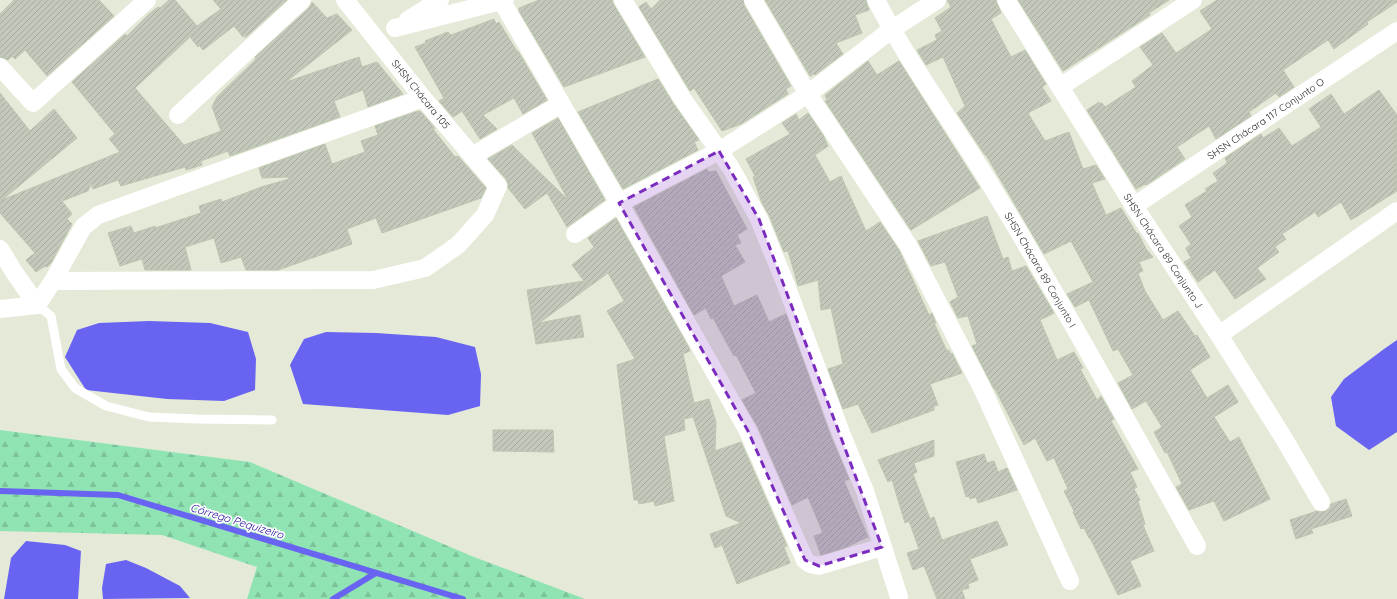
<svg xmlns="http://www.w3.org/2000/svg" width="1397" height="599" font-family="Quicksand,sans-serif">
	<style>
		.forest { fill: url(#forest-firs) }
		.water { fill: #6963f2 }
		.lines { fill: none; stroke-linecap: round; stroke-linejoin: round }
		.stream { stroke: #6963f2; stroke-width: 6 }
		.building { fill: url(#building-hatch); stroke: #bdc5b1 }
		.service { stroke: #fff; stroke-width: 9 }
		.minor { stroke: #fff; stroke-width: 18 }
		.marked { fill: #7b2cbf; fill-opacity: 0.2; stroke: #7b2cbf; stroke-width: 3; stroke-dasharray: 8 5; stroke-linejoin: round }
		.labels { text-anchor: middle; stroke-width: 3.5; stroke-linejoin: round; paint-order: stroke }
		.street-label { font-size: 10px; fill: #262626; stroke: #fff }
		.water-label { font-size: 11px; font-style: italic; fill: #190899; stroke: #fff }
	</style>
	<defs>
		<pattern id="forest-firs" width="22" height="20" patternUnits="userSpaceOnUse"><rect width="22" height="20" fill="#90e4b4"/><path d="M5 1l3.5 6h-7zM16 11l3.5 6h-7z" fill="#7cc39b"/></pattern>
		<pattern id="building-hatch" width="6" height="6" patternUnits="userSpaceOnUse"><rect width="6" height="6" fill="#c2c8ba"/><path d="M-1 1l2-2M0 6l6-6M5 7l2-2" fill="none" stroke="#a7aca0"/></pattern>
	</defs>
	<rect width="100%" height="100%" fill="#e4ead7"/>
	<!-- forest -->
	<polygon class="forest" points="0,430 250,462 474,557 585,599 247,599 257,567 162,535 0,531"/>
	<!-- water -->
	<g class="water">
		<polygon points="149,321 210,323 248,332 256,359 255,390 224,401 167,399 86,390 65,357 77,330 99,323"/>
		<polygon points="326,332 376,333 436,337 475,347 481,374 480,406 448,415 303,404 290,365 304,339"/>
		<polygon points="1397,340 1397,432 1369,450 1336,426 1331,397 1344,379 1384,349"/>
		<polygon points="26,541 65,545 81,551 78,599 4,599 11,558"/>
		<polygon points="126,560 146,568 180,586 190,598 103,599 102,588 106,564"/>
	</g>
	<g class="lines">
		<!-- stream -->
		<g class="stream">
			<polyline points="0,491 118,495 463,599"/>
			<polyline points="333,599 376,573"/>
		</g>
	</g>
	<!-- building -->
	<g class="building">
		<polygon points="14,0 99,0 114,16 47,76 25,50 15,59 12,56 8,60 0,57 0,14"/>
		<polygon points="169,0 175,0 197,26 221,9 213,0 287,0 245,38 247,34 243,37 234,26 203,50 199,45 198,47 190,37 135,88 184,145 221,131 212,107 217,97 256,59 255,57 309,8 312,2 327,18 337,14 352,30 286,82 359,57 362,67 377,62 403,94 368,107 363,90 334,101 340,117 230,156 228,151 201,161 202,165 186,170 185,167 121,186 118,180 93,189 91,184 88,191 62,201 72,214 67,219 72,224 51,263 47,267 45,266 36,272 26,260 35,253 0,213 0,93 30,131 54,109 77,138 2,200 120,152 109,139 115,134 72,82 125,34 127,36 149,14 158,7 160,8"/>
		<polygon points="539,0 612,0 614,5 645,57 564,87 519,11 519,8"/>
		<polygon points="660,0 743,0 744,5 791,86 786,89 788,94 741,124 722,131 694,88 690,91 639,7 646,2 651,9"/>
		<polygon points="765,0 866,0 869,10 855,15 862,33 836,43 843,54 815,75 814,74 810,76"/>
		<polygon points="947,0 996,0 1001,13 991,19 1011,57 1025,50 1046,84 1042,87 1051,101 1028,113 1045,141 1069,132 1083,169 1096,165 1105,179 1092,183 1106,215 1121,208 1137,234 1138,233 1146,249 1153,257 1139,262 1143,271 1138,273 1145,291 1163,320 1178,311 1195,336 1197,335 1210,357 1190,370 1207,398 1228,385 1238,402 1214,417 1230,442 1239,437 1270,499 1224,521 1214,501 1189,510 1176,487 1182,484 1167,452 1165,453 1154,432 1162,427 1146,401 1132,409 1118,383 1133,375 1118,349 1113,351 1089,300 1075,307 1067,294 1093,282 1071,241 1044,254 986,155 985,155 957,113 965,106 943,57 926,65 917,50 937,40 935,35 942,31 935,18 951,7"/>
		<polygon points="1018,0 1169,0 1149,13 1150,15 1063,71"/>
		<polygon points="1217,0 1397,0 1397,2 1367,22 1368,24 1334,49 1328,40 1283,70 1294,87 1279,97 1276,93 1249,112 1251,116 1216,139 1209,126 1177,147 1185,159 1146,185 1145,184 1136,189 1087,110 1099,102 1100,104 1102,103 1105,107 1136,87 1132,81 1153,65 1140,47 1162,33 1176,53 1212,29 1200,11"/>
		<polygon points="494,19 496,24 499,22 518,53 518,51 547,100 523,114 514,98 483,115 497,129 480,139 462,111 453,117 439,101 444,98 415,47 426,43 425,41 448,32 451,35"/>
		<polygon points="868,61 877,75 899,61 980,188 911,230 825,101 827,100 825,95"/>
		<polygon points="658,79 673,103 699,140 694,142 698,150 623,189 578,112"/>
		<polygon points="1379,90 1397,115 1397,191 1351,220 1341,202 1318,217 1315,212 1282,234 1286,239 1275,247 1279,252 1257,268 1266,279 1235,299 1215,270 1198,282 1184,262 1191,258 1186,249 1186,248 1191,244 1179,226 1192,217 1185,205 1207,191 1205,189 1218,181 1213,173 1226,164 1226,163 1227,162 1225,158 1261,134 1263,138 1279,128 1292,146 1321,127 1309,109 1331,94 1344,114"/>
		<polygon points="418,111 418,112 420,111 435,128 433,129 455,157 458,156 486,188 481,198 382,233 376,218 347,229 352,244 278,270 246,270 241,257 221,263 214,238 185,247 191,270 145,270 142,259 120,266 108,233 131,226 134,233 155,226 155,228 201,213 199,206 221,199 222,202 261,187 289,179 288,177 262,178 259,168 325,144 332,164 365,152 361,141 378,135 375,126"/>
		<polygon points="808,113 823,135 828,146 815,155 830,182 841,176 866,231 880,222 899,250 929,315 932,313 936,323 934,323 947,351 949,350 950,354 952,353 962,373 930,384 938,405 934,406 934,410 872,433 858,404 843,409 828,369 843,364 831,308 821,310 818,280 798,286 788,251 784,252 769,215 762,203 753,177 755,176 746,159 790,134 782,123 796,114 799,120"/>
		<polygon points="558,118 605,200 567,227 547,193 525,209 508,188 508,184 506,179 488,159 512,145 568,200 532,133"/>
		<polygon points="707,169 708,172 716,171 747,229 737,235 741,243 735,245 745,262 721,276 728,292 734,306 757,295 769,322 786,314 831,437 849,479 844,481 868,537 844,548 821,555 814,536 823,533 808,497 792,505 758,427 742,400 756,393 736,355 734,356 713,318 711,319 706,308 694,315 634,207"/>
		<polygon points="987,216 1003,259 1008,257 1012,271 1026,266 1054,313 1040,320 1057,360 1074,352 1083,368 1080,369 1097,400 1101,396 1114,419 1111,421 1138,469 1130,472 1137,487 1134,489 1140,500 1138,501 1145,524 1143,525 1154,551 1130,561 1141,586 1118,595 1090,538 1089,538 1084,528 1081,529 1073,512 1074,511 1064,491 1068,489 1054,458 1047,461 1035,438 1024,445 995,389 994,389 972,346 977,344 968,316 958,318 950,302 958,297 945,262 931,266 918,241"/>
		<polygon points="616,218 689,348 690,351 683,354 694,403 709,399 716,422 715,451 741,442 787,546 784,547 790,563 737,584 722,545 715,548 710,534 741,523 726,516 693,417 684,419 685,430 664,436 674,501 655,506 654,501 639,504 638,500 634,500 617,365 635,359 607,311 624,301 608,273 539,323 580,315 584,337 536,344 527,290 584,281 572,265 594,247 588,238"/>
		<polygon points="493,430 553,430 554,452 493,451"/>
		<polygon points="934,440 934,456 914,463 917,472 913,474 930,519 934,517 942,540 997,521 1008,545 970,559 978,580 968,584 969,588 962,590 965,599 937,599 924,566 913,570 907,553 919,549 909,521 905,523 892,480 888,482 878,460"/>
		<polygon points="984,454 987,463 994,461 998,472 1007,468 1017,490 978,503 976,497 970,499 969,496 966,497 956,462"/>
		<polygon points="1346,499 1352,516 1311,529 1313,533 1296,539 1290,520 1317,511 1321,512 1326,511 1330,508 1331,504"/>
	</g>
	<g class="lines">
		<!-- service -->
		<polyline class="service" points="37,305 51,316 61,369 75,388 106,406 149,417 197,419 272,420"/>
		<!-- minor -->
		<g class="minor">
			<polyline points="501,0 619,203 748,431 805,560 810,564 819,566 882,547"/>
			<polyline points="623,0 682,98 731,168 759,219 786,285 841,433 865,491 899,597"/>
			<polyline points="753,0 808,94 908,245 982,388 1070,581"/>
			<path id="s1" d="M876,0c34,66 79,125 117,189 71,117 137,237 204,357"/>
			<path id="s2" d="M1006,0l128,206 85,129 64,102 38,65"/>
			<polyline points="408,20 440,0"/>
			<polyline points="395,28 505,0"/>
			<polyline points="0,67 33,103 147,0"/>
			<polyline points="1060,87 1193,0"/>
			<polyline points="178,115 302,0"/>
			<polyline points="472,156 561,104"/>
			<path id="s3" d="M1134,206l263,-175"/>
			<polyline points="575,234 619,203 719,151 808,94 891,30 937,0"/>
			<polyline points="0,249 14,272 37,305"/>
			<polyline points="53,281 83,227 98,215 423,98"/>
			<polyline points="37,305 53,281 373,280 425,268 458,245 485,215 498,186 423,98 345,0"/>
			<polyline points="0,309 37,305"/>
			<polyline points="1219,335 1397,211"/>
		</g>
	</g>
	<!-- marked area -->
	<path class="marked" d="M719,151l40,68 123,328 -63,19 -14,-6 -57,-129 -129,-228z"/>
	<g class="labels">
		<!-- street labels -->
		<g class="street-label">
			<text transform="translate(421 94) rotate(51)" y="4">SHSN Chácara 105</text>
			<text dy="4" stroke="none"><textPath href="#s3" startOffset="158">SHSN Chácara 117 Conjunto O</textPath></text>
			<text dy="4" stroke="none"><textPath href="#s2" startOffset="296">SHSN Chácara 89 Conjunto J</textPath></text>
			<text dy="4" stroke="none"><textPath href="#s1" startOffset="316">SHSN Chácara 89 Conjunto I</textPath></text>
		</g>
		<!-- water labels -->
		<g class="water-label">
			<text transform="translate(237 521) rotate(17)" y="4">Córrego Pequizeiro</text>
		</g>
	</g>
</svg>
